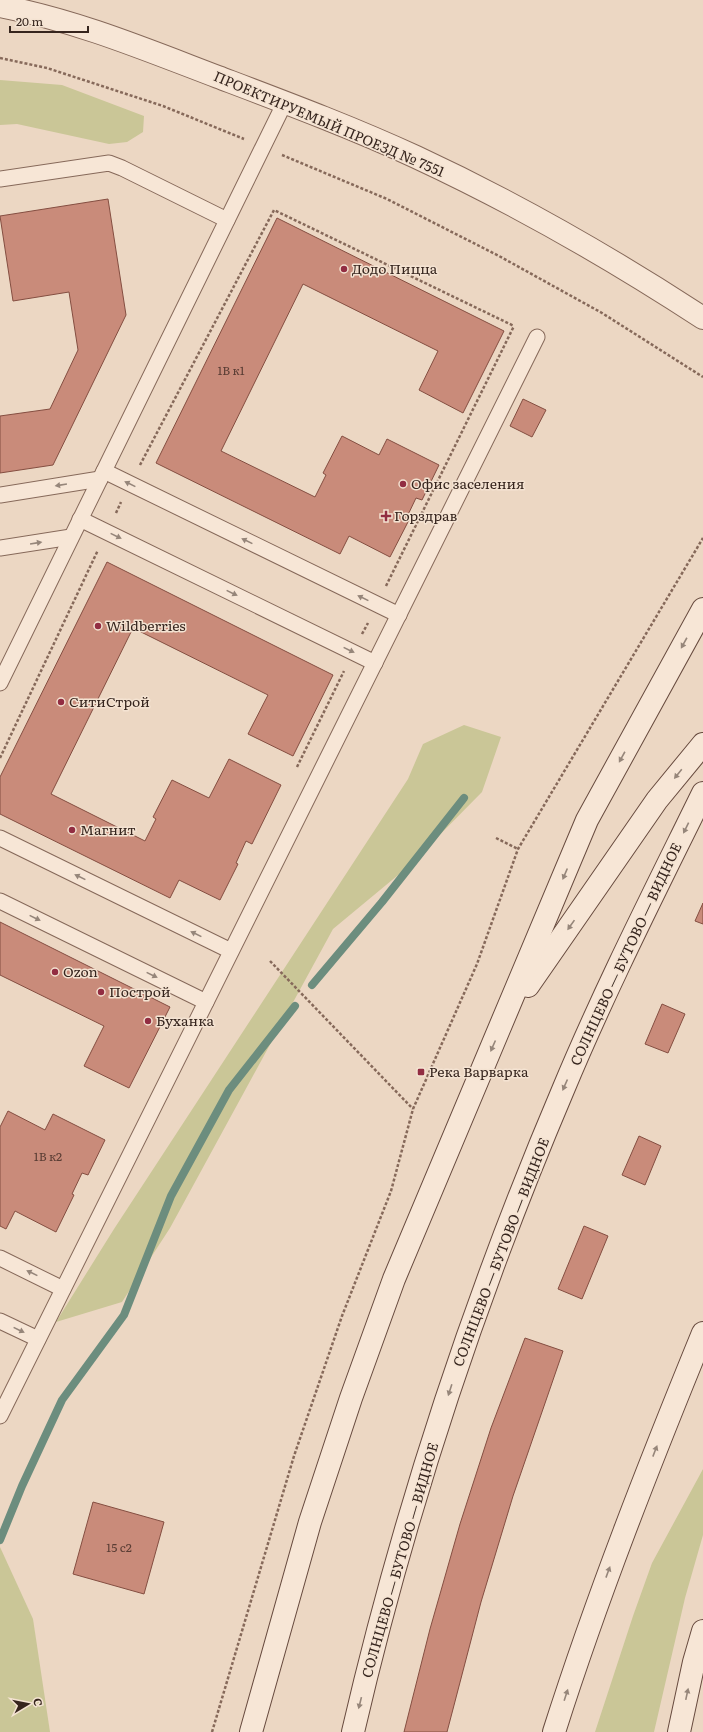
<svg xmlns="http://www.w3.org/2000/svg" width="703" height="1732" font-family="Literata,serif">
	<style>
		.green { fill: #cac697 }
		.lines { fill: none; stroke-linecap: round; stroke-linejoin: round }
		.stream { stroke: #6c8d7e; stroke-width: 8 }
		.building { fill: #c98b7a; stroke: #844e41 }
		.lane-casing { stroke: #86695a; stroke-width: 17 }
		.street-casing { stroke: #86695a; stroke-width: 24 }
		.secondary-casing { stroke: #674a3e; stroke-width: 24 }
		.path { stroke: #86695a; stroke-width: 2.5; stroke-dasharray: 3 2; stroke-linecap: butt }
		.lane { stroke: #f7e6d6; stroke-width: 15 }
		.street { stroke: #f7e6d6; stroke-width: 22 }
		.secondary { stroke: #f7e6d6; stroke-width: 22 }
		.oneway { fill: #96867a }
		.poi-dot { fill: #922d42; stroke: #f4e3d2; stroke-width: 1.5 }
		.labels { text-anchor: middle; stroke-width: 3; stroke-linejoin: round; paint-order: stroke }
		.number-label { font-size: 12px; fill: #5b3e35 }
		.street-label { font-size: 14px; fill: #36251e; stroke: #f4e3d2 }
		.poi-label { font-size: 14px; fill: #36251e; stroke: #f4e3d2; text-anchor: start }
	</style>
	<rect width="100%" height="100%" fill="#ecd7c3"/>
	<!-- green -->
	<g class="green">
		<polygon points="0,80 62,85 144,116 143,132 127,142 109,144 17,124 0,125"/>
		<polygon points="464,725 501,737 482,792 409,866 333,929 170,1228 122,1302 56,1322 114,1229 408,779 423,744"/>
		<polygon points="703,1469 703,1535 685,1598 654,1732 595,1732 633,1616 652,1563"/>
		<polygon points="0,1547 33,1619 50,1732 0,1732"/>
	</g>
	<g class="lines">
		<!-- stream -->
		<g class="stream">
			<polyline points="312,985 382,902 464,798"/>
			<polyline points="0,1540 22,1486 62,1400 124,1315 171,1196 229,1090 295,1006"/>
		</g>
	</g>
	<!-- building -->
	<g class="building">
		<polygon points="108,199 126,315 53,465 0,473 0,416 50,409 78,350 69,292 13,301 0,216"/>
		<polygon points="277,218 504,331 463,413 419,390 438,351 303,284 221,451 315,497 326,475 323,473 342,436 379,455 387,439 439,465 422,500 416,498 406,519 409,520 390,557 349,536 340,554 156,463"/>
		<polygon points="523,399 546,410 532,437 510,426"/>
		<polygon points="107,562 333,675 293,756 248,734 268,695 133,628 51,794 145,841 156,819 153,817 172,780 209,798 229,759 281,785 252,844 246,841 236,863 238,864 220,900 179,880 170,898 0,814 0,777"/>
		<polygon points="703,903 703,924 695,921"/>
		<polygon points="0,922 170,1007 129,1088 84,1066 104,1026 0,975"/>
		<polygon points="662,1004 685,1014 668,1053 645,1044"/>
		<polygon points="8,1111 45,1130 53,1114 105,1140 88,1175 82,1173 72,1194 74,1195 56,1232 15,1211 6,1229 0,1226 0,1127"/>
		<polygon points="639,1136 661,1146 645,1185 622,1175"/>
		<polygon points="584,1226 608,1236 582,1299 558,1289"/>
		<polygon points="525,1338 563,1351 513,1496 481,1602 447,1732 404,1732 430,1629 460,1524 491,1428"/>
		<polygon points="93,1502 164,1522 144,1594 73,1574"/>
	</g>
	<g class="lines">
		<defs>
			<g id="lane">
				<polyline points="0,179 109,163 122,168 227,220"/>
				<polyline points="104,471 399,615"/>
				<polyline points="0,495 100,479"/>
				<polyline points="80,519 375,663"/>
				<polyline points="0,548 71,537"/>
				<polyline points="0,683 285,102"/>
				<polyline points="0,838 231,951"/>
				<polyline points="0,901 206,1002"/>
				<polyline points="0,1258 63,1289"/>
				<polyline points="0,1321 38,1339"/>
				<polyline points="0,1416 537,337"/>
			</g>
			<path id="street" d="M0,6c75,14 147,44 218,71 66,25 133,50 198,80 99,46 195,101 287,161"/>
			<g id="secondary">
				<polyline points="528,986 657,800 703,744"/>
				<polyline points="251,1732 310,1522 351,1398 394,1279 587,820 703,609"/>
				<path d="M353,1732c51,-220 122,-435 210,-642 42,-101 92,-199 140,-297"/>
				<path d="M554,1732c43,-135 95,-267 149,-399"/>
				<polyline points="679,1732 694,1662 703,1631"/>
			</g>
		</defs>
		<!-- lane casing -->
		<use href="#lane" class="lane-casing"/>
		<!-- street casing -->
		<use href="#street" class="street-casing"/>
		<!-- secondary casing -->
		<use href="#secondary" class="secondary-casing"/>
		<!-- path -->
		<g class="path">
			<polyline points="0,58 47,68 163,106 244,139"/>
			<polyline points="282,155 387,199 499,256 602,313 703,377"/>
			<polyline points="140,465 274,210 514,326"/>
			<polyline points="116,513 121,502"/>
			<polyline points="386,586 514,326"/>
			<polyline points="362,634 368,623"/>
			<polyline points="0,758 98,550"/>
			<polyline points="297,767 344,671"/>
			<polyline points="496,838 518,849"/>
			<polyline points="270,961 413,1109"/>
			<polyline points="212,1732 294,1456 342,1316 391,1191 413,1109 477,964 518,849 703,538"/>
		</g>
		<!-- lane -->
		<use href="#lane" class="lane"/>
		<!-- street -->
		<use href="#street" class="street"/>
		<!-- secondary -->
		<use href="#secondary" class="secondary"/>
	</g>
	<!-- one-way arrows -->
	<defs><path id="oneway-solid" d="M-6-.8H1V-3.2L6.5 0L1 3.2V.8H-6Z"/></defs>
	<g class="oneway">
		<use href="#oneway-solid" transform="translate(130 484) rotate(-154)"/>
		<use href="#oneway-solid" transform="translate(61 485) rotate(171)"/>
		<use href="#oneway-solid" transform="translate(116 536) rotate(26)"/>
		<use href="#oneway-solid" transform="translate(247 541) rotate(-154)"/>
		<use href="#oneway-solid" transform="translate(36 543) rotate(-9)"/>
		<use href="#oneway-solid" transform="translate(232 593) rotate(26)"/>
		<use href="#oneway-solid" transform="translate(363 598) rotate(-154)"/>
		<use href="#oneway-solid" transform="translate(684 643) rotate(119)"/>
		<use href="#oneway-solid" transform="translate(349 650) rotate(26)"/>
		<use href="#oneway-solid" transform="translate(622 757) rotate(119)"/>
		<use href="#oneway-solid" transform="translate(678 774) rotate(129)"/>
		<use href="#oneway-solid" transform="translate(686 828) rotate(116)"/>
		<use href="#oneway-solid" transform="translate(565 874) rotate(113)"/>
		<use href="#oneway-solid" transform="translate(80 877) rotate(-154)"/>
		<use href="#oneway-solid" transform="translate(35 918) rotate(26)"/>
		<use href="#oneway-solid" transform="translate(571 925) rotate(125)"/>
		<use href="#oneway-solid" transform="translate(196 934) rotate(-154)"/>
		<use href="#oneway-solid" transform="translate(152 975) rotate(26)"/>
		<use href="#oneway-solid" transform="translate(493 1046) rotate(114)"/>
		<use href="#oneway-solid" transform="translate(565 1085) rotate(114)"/>
		<use href="#oneway-solid" transform="translate(32 1273) rotate(-154)"/>
		<use href="#oneway-solid" transform="translate(19 1330) rotate(26)"/>
		<use href="#oneway-solid" transform="translate(450 1390) rotate(108)"/>
		<use href="#oneway-solid" transform="translate(655 1451) rotate(-69)"/>
		<use href="#oneway-solid" transform="translate(608 1572) rotate(-70)"/>
		<use href="#oneway-solid" transform="translate(687 1694) rotate(-78)"/>
		<use href="#oneway-solid" transform="translate(566 1695) rotate(-72)"/>
		<use href="#oneway-solid" transform="translate(360 1703) rotate(104)"/>
	</g>
	<!-- markers -->
	<g class="poi-dot">
		<circle cx="344" cy="269" r="4"/>
		<circle cx="403" cy="484" r="4"/>
		<path d="M384 510h4v4h4v4h-4v4h-4v-4h-4v-4h4z"/>
		<circle cx="98" cy="626" r="4"/>
		<circle cx="61" cy="702" r="4"/>
		<circle cx="72" cy="830" r="4"/>
		<circle cx="55" cy="972" r="4"/>
		<circle cx="101" cy="992" r="4"/>
		<circle cx="148" cy="1021" r="4"/>
		<rect x="417" y="1068" width="8" height="8" rx="2"/>
	</g>
	<g class="labels">
		<!-- number labels -->
		<g class="number-label">
			<text x="231" y="375">1В к1</text>
			<text x="48" y="1161">1В к2</text>
			<text x="119" y="1552">15 с2</text>
		</g>
		<!-- street labels -->
		<g class="street-label">
			<text transform="translate(329 124) rotate(23)" y="5">ПРОЕКТИРУЕМЫЙ ПРОЕЗД № 7551</text>
			<text transform="translate(626 954) rotate(-65)" y="5">СОЛНЦЕВО — БУТОВО — ВИДНОЕ</text>
			<text transform="translate(501 1252) rotate(-69)" y="5">СОЛНЦЕВО — БУТОВО — ВИДНОЕ</text>
			<text transform="translate(400 1560) rotate(-74)" y="5">СОЛНЦЕВО — БУТОВО — ВИДНОЕ</text>
		</g>
		<!-- poi labels -->
		<g class="poi-label">
			<text x="352" y="274">Додо Пицца</text>
			<text x="411" y="489">Офис заселения</text>
			<text x="394" y="521">Горздрав</text>
			<text x="106" y="631">Wildberries</text>
			<text x="69" y="707">СитиСтрой</text>
			<text x="80" y="835">Магнит</text>
			<text x="63" y="977">Ozon</text>
			<text x="109" y="997">Построй</text>
			<text x="156" y="1026">Буханка</text>
			<text x="429" y="1077">Река Варварка</text>
		</g>
	</g>
	<!-- north arrow -->
	<g transform="translate(28 1704) rotate(80)" stroke="#f4e3d2" stroke-width="3" paint-order="stroke">
	<path d="M0-3L7 15L0 10L-7 15Z" fill="#36251e"/>
	<text y="-6" font-size="11" font-weight="bold" text-anchor="middle" fill="#36251e">С</text>
	</g>
	<!-- scale -->
	<path d="M10 26v6h78v-6" fill="none" stroke="#36251e" stroke-width="2"/>
	<text x="16" y="26" font-size="12" fill="#36251e" stroke="#f4e3d2" stroke-width="3" paint-order="stroke">20 m</text>
</svg>
